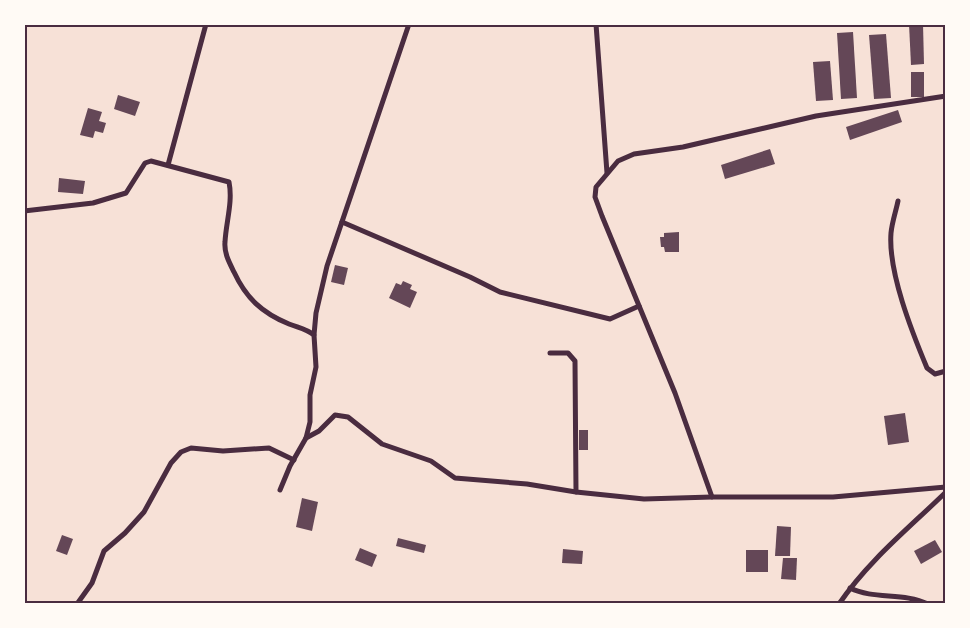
<svg xmlns="http://www.w3.org/2000/svg" width="970" height="628" font-family="'Playfair Display',serif">
	<style>
		.building { fill: #644757 }
		.lines { fill: none; stroke-linecap: round; stroke-linejoin: round }
		.minor { stroke: #4a2c40; stroke-width: 5 }
		.neatline { fill: none; stroke: #4a2c40; stroke-width: 2 }
	</style>
	<rect width="100%" height="100%" fill="#f7e1d7"/>
	<!-- building -->
	<g class="building">
		<polygon points="909,24 923,24 924,64 911,65"/>
		<polygon points="853,32 857,98 841,99 837,33"/>
		<polygon points="886,34 891,98 874,99 869,35"/>
		<polygon points="830,61 833,100 816,101 813,62"/>
		<rect x="911" y="72" width="13" height="25"/>
		<polygon points="118,95 140,102 135,116 114,109"/>
		<polygon points="88,108 102,112 99,121 106,123 103,133 95,131 93,138 80,135"/>
		<polygon points="898,110 902,122 850,140 846,127"/>
		<polygon points="770,149 775,164 725,179 721,165"/>
		<polygon points="59,178 85,181 83,194 58,192"/>
		<polygon points="679,232 679,252 665,252 664,247 661,247 660,237 664,237 664,233"/>
		<polygon points="335,265 348,268 344,285 331,282"/>
		<polygon points="403,281 412,285 410,289 417,292 410,308 389,298 396,283 401,285"/>
		<polygon points="905,413 909,442 888,445 884,416"/>
		<rect x="579" y="430" width="9" height="20"/>
		<polygon points="302,498 318,502 312,531 296,527"/>
		<polygon points="777,526 791,527 790,556 775,556"/>
		<polygon points="62,535 73,539 67,555 56,551"/>
		<polygon points="398,538 426,545 424,553 396,546"/>
		<polygon points="935,540 942,552 921,564 914,551"/>
		<polygon points="360,548 377,555 372,567 355,560"/>
		<polygon points="563,549 583,551 582,564 562,563"/>
		<rect x="746" y="550" width="22" height="22"/>
		<polygon points="783,558 797,558 796,580 781,579"/>
	</g>
	<g class="lines">
		<!-- minor -->
		<g class="minor">
			<polyline points="596,24 607,173"/>
			<polyline points="168,165 206,24"/>
			<path d="M898,201c-2,10 -6,21 -7,32 -3,39 21,99 36,135l8,6 11,-3"/>
			<path d="M24,211l69,-8 33,-10 19,-30 6,-2 78,21c4,20 -3,40 -4,60 -1,11 4,20 9,30 12,26 28,41 55,52 10,4 17,5 25,11l2,32 -6,28v27l-4,16 -16,28 -10,24"/>
			<polyline points="342,222 470,277 500,292 610,319 639,306"/>
			<polyline points="314,335 316,313 327,266 409,24"/>
			<polyline points="550,353 568,353 575,361 576,492"/>
			<polyline points="306,438 319,431 335,415 348,417 382,444 431,461 455,478 527,484 576,492 644,499 712,497 833,497 946,487"/>
			<polyline points="712,497 675,393 602,216 595,197 596,187 618,161 634,154 683,147 816,116 946,96"/>
			<path d="M850,588c24,12 53,4 78,16"/>
			<polyline points="77,604 92,583 104,551 125,533 144,512 171,463 181,452 191,448 223,451 269,448 294,460"/>
			<path d="M839,604c29,-43 70,-76 107,-112"/>
		</g>
	</g>
	<!-- border -->
	<rect width="970" height="628" fill="none" stroke="#fffaf5" stroke-width="51"/>
	<rect x="26" y="26" width="918" height="576" class="neatline"/>
</svg>
